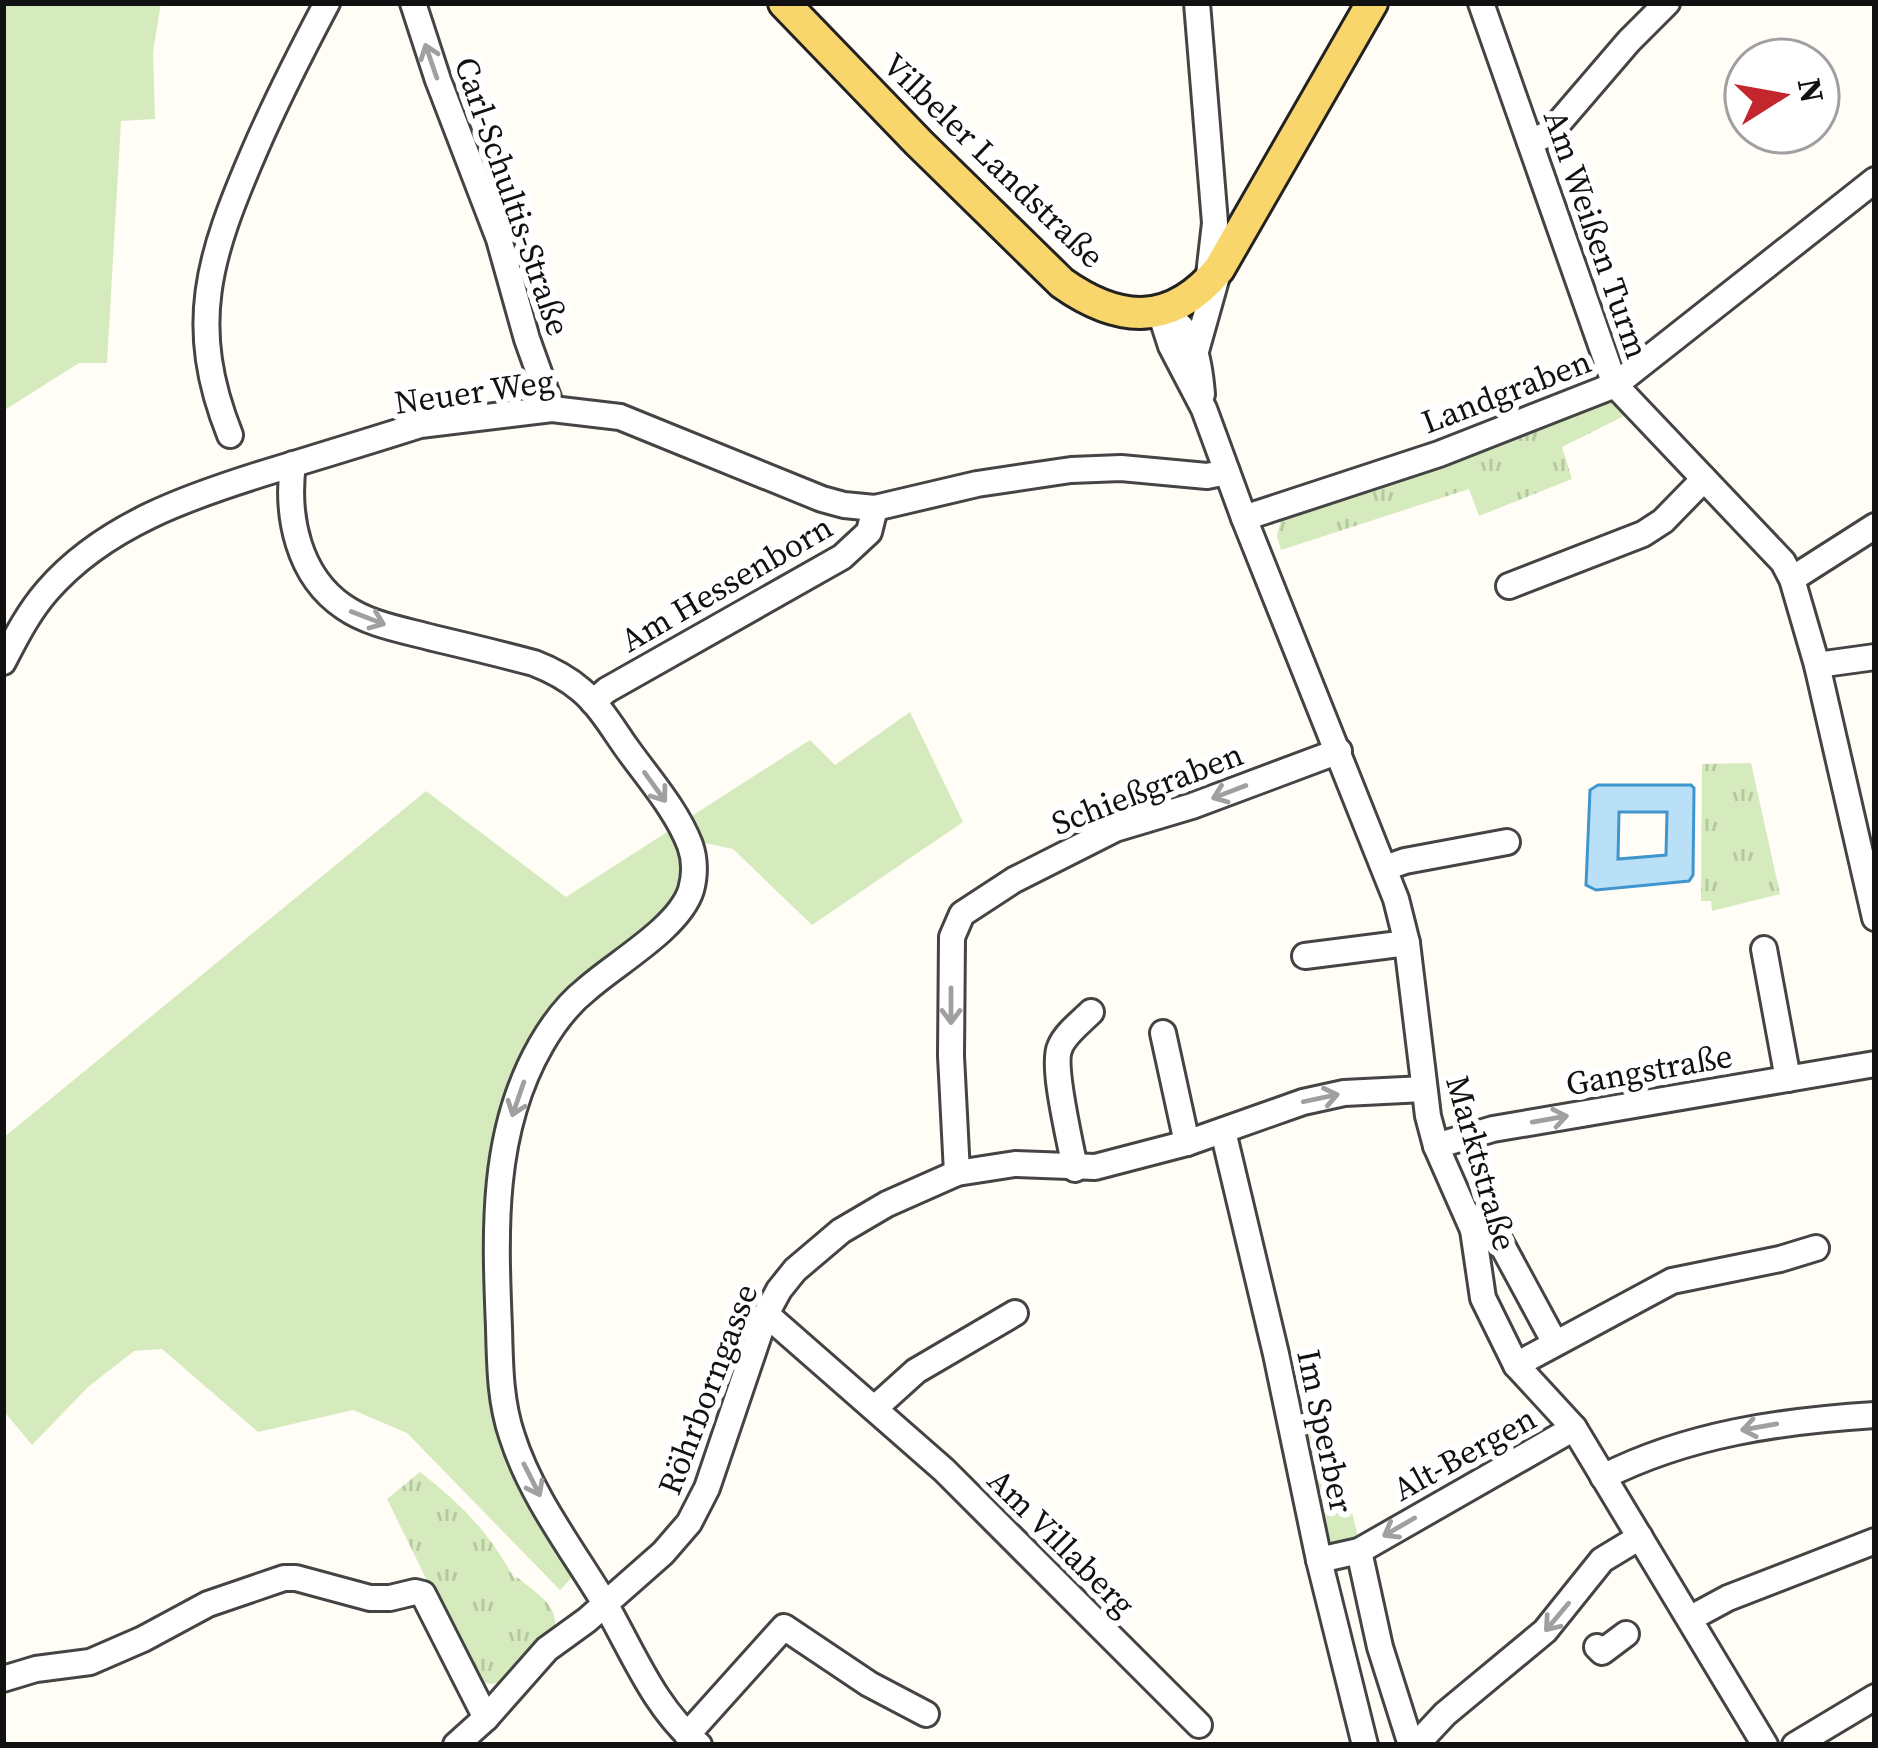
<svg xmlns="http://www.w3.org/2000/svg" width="1878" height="1748" font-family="'Source Serif 4',serif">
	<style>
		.grass { fill: #d5ebbd }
		.park { fill: url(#park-tufts) }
		.water { fill: #b9e0f7; stroke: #3f96cf; stroke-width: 3; fill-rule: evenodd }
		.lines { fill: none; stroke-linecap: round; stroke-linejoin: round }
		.minor-casing { stroke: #444; stroke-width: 30 }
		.major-casing { stroke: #222; stroke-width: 36 }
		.minor { stroke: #fff; stroke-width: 24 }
		.major { stroke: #f9d66b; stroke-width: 30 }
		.oneway { stroke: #a0a0a0 }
		.labels { text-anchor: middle; stroke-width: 12; stroke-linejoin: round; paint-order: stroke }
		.street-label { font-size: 33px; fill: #111; stroke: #fff }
	</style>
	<defs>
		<pattern id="park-tufts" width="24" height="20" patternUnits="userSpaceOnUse" patternTransform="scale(3)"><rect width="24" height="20" fill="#d5ebbd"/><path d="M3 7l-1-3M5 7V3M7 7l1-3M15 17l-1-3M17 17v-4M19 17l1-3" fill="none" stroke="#b6c8a1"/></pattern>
	</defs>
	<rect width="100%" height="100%" fill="#fffdf5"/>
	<!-- grass -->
	<g class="grass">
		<polygon points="3,3 161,3 153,52 155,119 121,121 107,363 79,363 3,411"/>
		<path d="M910,712l53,110 -151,103 -79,-76 -56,-12c7,35 3,54 -21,80l-98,79 -37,65 -26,330 81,182 -16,17 -153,-157 -54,-23 -95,22 -96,-83 -28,2 -46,36 -56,58 -29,-35v-272l423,-347 140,106 244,-157 25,25z"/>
	</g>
	<!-- park -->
	<g class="park">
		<polygon points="1613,397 1626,415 1562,447 1572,479 1479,516 1469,489 1281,550 1277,536 1282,514 1491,448"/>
		<polygon points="1751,763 1780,894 1712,911 1711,901 1701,901 1702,764"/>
		<polygon points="1328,1414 1359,1541 1333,1548 1330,1539 1324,1538 1301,1428"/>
		<path d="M420,1472c42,33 68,59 94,106l3,-1c17,15 44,28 37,54l-53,51c-13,4 -20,1 -28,-8l-86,-175z"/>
	</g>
	<!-- water -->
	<path class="water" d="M1598,785h93l3,3 -1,87 -4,6 -93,9 -10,-5 4,-95zM1619,812h48l-1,43 -48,4z"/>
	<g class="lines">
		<defs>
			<g id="minor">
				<polyline points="413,3 438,80 499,239 527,339 552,409"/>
				<polyline points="1197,3 1215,223 1209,275"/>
				<polyline points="1481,3 1615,385 1783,562 1792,579 1817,665 1875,918"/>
				<polyline points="1530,142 1550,133 1629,41 1667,3"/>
				<polyline points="1160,312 1171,346 1204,409 1244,518 1396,899 1407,943 1428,1116 1436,1146 1473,1230 1483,1298 1516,1365 1574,1428 1765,1745"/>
				<path d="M1160,312c35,16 39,47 42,82"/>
				<polyline points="1196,351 1219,269"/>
				<path d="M230,435c-44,-110 -21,-179 24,-283 22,-51 47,-100 73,-149"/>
				<path d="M293,464c-7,52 5,112 51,143 26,18 60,23 89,31 34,8 67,16 101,25 18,7 32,14 47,27 18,15 31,37 45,57 22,31 50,62 64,98 5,14 5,31 1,45 -12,38 -75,73 -104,99 -19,15 -34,35 -46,56 -50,87 -46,186 -42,283 1,36 1,73 13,108 19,60 60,113 92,166 29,50 50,106 95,143"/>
				<polyline points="1244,518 1439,454 1615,385 1875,180"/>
				<polyline points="1792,579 1875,526"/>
				<polyline points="1509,586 1643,534 1663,521 1704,479"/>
				<path d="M3,662c13,-25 25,-49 44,-71 57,-66 143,-95 224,-120 49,-15 99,-30 149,-46l132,-16 68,8 202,82 22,6 31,3 102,-24 94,-14 50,-2 86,8 20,-4"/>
				<polyline points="1817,665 1875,657"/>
				<polyline points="593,702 607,690 842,557 869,532 875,508"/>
				<polyline points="1385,868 1405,861 1507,842"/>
				<polyline points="1764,949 1788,1079"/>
				<polyline points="1305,956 1407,943"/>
				<polyline points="1163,1033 1187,1143"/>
				<polyline points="1223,1131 1276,1354 1319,1560 1365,1745"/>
				<polyline points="1436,1146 1493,1129 1875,1064"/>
				<path d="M1075,1169c-4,-25 -24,-103 -15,-122 5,-13 21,-25 31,-35"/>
				<polyline points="957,1173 951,1056 952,937 962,914 1014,880 1115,829 1192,806 1339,751"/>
				<polyline points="1473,1230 1489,1221 1555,1343"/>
				<polyline points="766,1314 944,1470 1199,1725"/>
				<polyline points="1516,1365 1672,1281 1780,1259 1816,1248"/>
				<polyline points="875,1408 916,1371 1015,1313"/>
				<path d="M1603,1477c85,-43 178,-56 272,-62"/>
				<polyline points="1359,1551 1380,1647 1411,1745"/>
				<polyline points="1319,1560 1359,1551 1574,1428"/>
				<polyline points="1691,1618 1728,1598 1875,1541"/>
				<polyline points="1597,1647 1602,1652 1626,1634"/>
				<polyline points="3,1679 36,1669 90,1662 143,1639 208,1604 284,1578 296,1578 370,1598 390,1598 415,1592 423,1594 486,1718"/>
				<polyline points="687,1735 784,1627 869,1684 926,1714"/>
				<polyline points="456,1745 486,1718 547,1649 587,1620 663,1553 689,1523 707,1488 766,1314 779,1290 795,1270 841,1231 887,1204 957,1173 1015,1164 1095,1167 1187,1143 1303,1102 1344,1093 1424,1089"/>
				<polyline points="1416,1745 1445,1714 1545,1631 1602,1560 1640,1537"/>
				<polyline points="1795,1745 1875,1697"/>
			</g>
			<path id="major" d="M784,3l135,140 143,140c58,41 110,43 157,-14l153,-266"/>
		</defs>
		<!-- minor casing -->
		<use href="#minor" class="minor-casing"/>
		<!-- major casing -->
		<use href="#major" class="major-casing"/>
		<!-- minor -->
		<use href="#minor" class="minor"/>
		<!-- major -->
		<use href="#major" class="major"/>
	</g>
	<!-- one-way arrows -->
	<defs><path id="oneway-shaft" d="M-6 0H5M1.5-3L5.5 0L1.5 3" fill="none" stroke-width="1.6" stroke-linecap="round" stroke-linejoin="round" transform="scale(3)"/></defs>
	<g class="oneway">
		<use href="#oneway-shaft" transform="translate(431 61) rotate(-109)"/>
		<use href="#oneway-shaft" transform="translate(368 618) rotate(21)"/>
		<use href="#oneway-shaft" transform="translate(655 787) rotate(54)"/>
		<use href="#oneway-shaft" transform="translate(1229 792) rotate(159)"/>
		<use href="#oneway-shaft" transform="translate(951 1006) rotate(90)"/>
		<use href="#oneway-shaft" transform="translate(1321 1098) rotate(-12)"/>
		<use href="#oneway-shaft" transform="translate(518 1099) rotate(109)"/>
		<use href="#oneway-shaft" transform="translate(1550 1119) rotate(-10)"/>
		<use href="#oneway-shaft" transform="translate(1759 1427) rotate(170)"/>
		<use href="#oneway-shaft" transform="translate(532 1480) rotate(63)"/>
		<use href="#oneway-shaft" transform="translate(1399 1527) rotate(150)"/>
		<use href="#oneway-shaft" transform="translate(1557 1617) rotate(130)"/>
	</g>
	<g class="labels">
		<!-- street labels -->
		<g class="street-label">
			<text transform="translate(994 160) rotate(44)" y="12">Vilbeler Landstraße</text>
			<text transform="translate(513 196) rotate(71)" y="12">Carl-Schultis-Straße</text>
			<text transform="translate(1597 234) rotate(71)" y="12">Am Weißen Turm</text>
			<text transform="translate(474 391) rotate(-8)" y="12">Neuer Weg</text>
			<text transform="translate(1506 391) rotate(-21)" y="12">Landgraben</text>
			<text transform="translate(726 583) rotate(-30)" y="12">Am Hessenborn</text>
			<text transform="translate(1147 788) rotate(-21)" y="12">Schießgraben</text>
			<text transform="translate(1649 1069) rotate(-10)" y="12">Gangstraße</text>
			<text transform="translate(1482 1163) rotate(74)" y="12">Marktstraße</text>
			<text transform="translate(707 1389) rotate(-69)" y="12">Röhrborngasse</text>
			<text transform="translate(1326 1431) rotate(78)" y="12">Im Sperber</text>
			<text transform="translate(1464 1453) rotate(-29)" y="12">Alt-Bergen</text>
			<text transform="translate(1062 1542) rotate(45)" y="12">Am Villaberg</text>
		</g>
	</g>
	<!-- border -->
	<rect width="1878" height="1748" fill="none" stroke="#111111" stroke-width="12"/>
	<!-- north arrow -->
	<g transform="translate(1782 96) rotate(79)"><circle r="57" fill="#ffffff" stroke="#a0a0a0" stroke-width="3"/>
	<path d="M0-9L21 45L0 30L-21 45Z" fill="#c4262e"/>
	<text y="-18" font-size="33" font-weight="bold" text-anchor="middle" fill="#111111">N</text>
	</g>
</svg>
